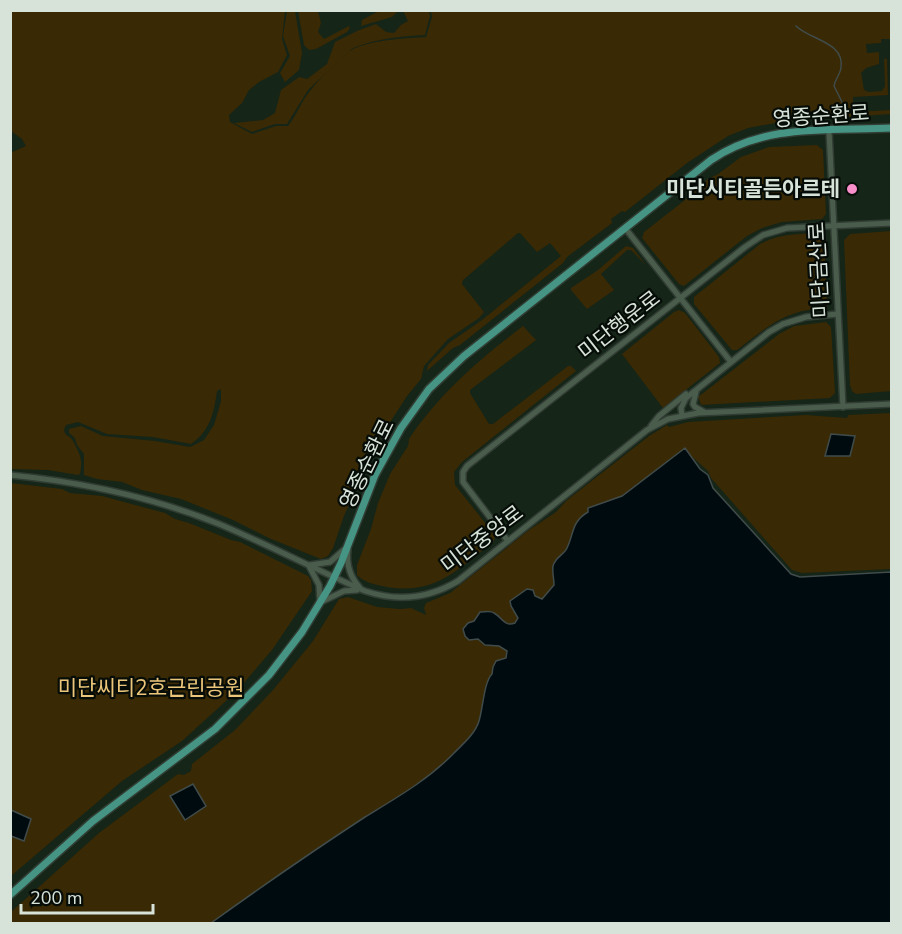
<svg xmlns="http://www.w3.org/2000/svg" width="902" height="934" font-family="'Nunito Sans','Noto Sans KR',sans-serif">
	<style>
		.green { fill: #392904 }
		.water { fill: #000b0f; stroke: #404c4b; stroke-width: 1.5 }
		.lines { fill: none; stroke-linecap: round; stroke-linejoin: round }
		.stream { stroke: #404c4b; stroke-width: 1.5 }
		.minor-casing { stroke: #313d33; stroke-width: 8 }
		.major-casing { stroke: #313d33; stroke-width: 10 }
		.minor { stroke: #4a5d4d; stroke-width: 5 }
		.major { stroke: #459484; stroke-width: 7 }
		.poi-dot { fill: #f98fca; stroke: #060c07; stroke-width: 2 }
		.labels { text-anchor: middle; stroke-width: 4.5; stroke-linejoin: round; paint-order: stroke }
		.street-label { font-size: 21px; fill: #d7e2d8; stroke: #060c07 }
		.poi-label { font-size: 21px; font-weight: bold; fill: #d7e2d8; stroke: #060c07; text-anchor: end }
		.park-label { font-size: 21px; fill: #ebc67a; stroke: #060c07 }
	</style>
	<rect width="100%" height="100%" fill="#152518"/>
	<!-- green -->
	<g class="green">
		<path d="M10,11h275l-3,28 5,16 -9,17 -19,10 -10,8 -7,13 -13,12 1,7 22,12 24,-8h12c9,-11 12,-23 22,-35 10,-12 29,-34 43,-42 18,-9 53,-11 73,-12l6,-20 -1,-6h460v28h-10v4l-15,1 1,9 12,-1v12l-13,4 -5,5 3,17 5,2 13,-1 3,-5 -1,-27h3l1,36 -35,2v15l38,-2v4l-105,7 -38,7 -20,8 -41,27 -62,49 -3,-1 -11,8 1,4 -45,34 -4,6 -103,82 -7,3 -26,23 1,-6 21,-22 33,-23 79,-64 -11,-13 -13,9 -17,-19h-2l-55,47 -1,4 22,28 -5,6 -31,21 -24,27 -3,13 -14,17 -33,51 -30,69 -11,32 -5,8 -7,3 -50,-20 -38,-19 -52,-21 -39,-9 -20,-8 -25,-3 -13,-4v-21l-7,-9 -2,-7 -6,-5v-4l12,-3 22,10 52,5 35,6 14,-7 10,-15 7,-24v-12l-4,2c-3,22 -7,40 -26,53l-38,-7 -46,-3 -29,-12 -12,3 -2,5c1,7 6,5 9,11 7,14 10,17 7,33l-2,1 -30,-5 -37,-1 -1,-316 16,-7 -4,-7 -11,-8z"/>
		<polygon points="287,11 295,11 302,53 299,70 285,82 280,73 290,56 283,36"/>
		<polygon points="298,11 318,11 321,23 318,32 324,39 349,26 350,28 347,32 316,49 309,50 304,45"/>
		<polygon points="379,11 398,11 392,17 361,26 362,20"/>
		<path d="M403,11h26l1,5 -5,19c-24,1 -50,4 -72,13l-45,42 -21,34h-12l-23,8 -18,-9 29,-3 12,-7 6,-23 18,-13 8,2 20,-15 8,-22 22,-11 19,-7 10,8 8,1 7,-8 7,-4z"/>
		<polygon points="817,145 823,150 826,214 822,219 782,222 762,228 747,236 684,286 679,284 642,238 644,232 685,200 708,179 718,174 741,157 769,147"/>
		<polygon points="891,231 891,391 856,394 852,391 850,385 844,240 850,234"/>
		<path d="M822,233l2,1 3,74c-9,2 -19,1 -28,4 -25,7 -42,23 -62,38h-5l-38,-46v-7l66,-53c20,-11 40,-10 62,-11z"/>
		<polygon points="626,246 633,248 646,265 631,250 627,250 601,274 614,290 587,309 571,290 571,288 598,270"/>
		<polygon points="679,310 685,313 719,357 720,363 663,408 622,354 674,312"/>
		<polygon points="826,322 831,327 835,393 830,398 701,405 698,397 779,334 794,326"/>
		<path d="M523,326l13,14 -66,50v3l19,31h4l75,-58h3l5,5 -114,91 -8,10 1,13 39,49 1,4 -2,4c-37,29 -60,55 -111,44 -9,-2 -18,-4 -25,-11v-10l14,-36 7,-26 12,-29 18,-28 1,-7c31,-46 71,-80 114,-113z"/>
		<polygon points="891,413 891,569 802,573 792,570 711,478 708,471 689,454 700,469 708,475 713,488 791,574 800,577 891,572 891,923 11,924 11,912 99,833 178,774 184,775 191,771 192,764 235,730 273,690 313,641 339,599 348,597 377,607 400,609 411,608 426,615 424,608 426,603 450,593 529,530 556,512 566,501 649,436 667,425 669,427 688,422 806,415 847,418 848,415"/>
		<polygon points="11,483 62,489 70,493 102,496 165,513 175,519 189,523 231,540 240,542 308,576 311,580 312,591 272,650 237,691 182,741 122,781 11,876 11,836 24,841 11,811 11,813"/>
	</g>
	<!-- water -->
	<g class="water">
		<polygon points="831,434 855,436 850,456 825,456"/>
		<path d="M685,448l15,21 8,6 5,13 78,86 9,3 91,-5v351h-680c50,-36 102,-72 154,-106 31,-19 63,-37 89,-64 9,-9 21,-19 25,-32 4,-13 5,-39 13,-47l1,-7 3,-6 10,-3 1,-7 -8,-5 -14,-1 -7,-6 -9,1 -4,-4 -2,-7 5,-6 6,-2 6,-9c5,0 10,-2 14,1 9,5 10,14 21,10l3,-5 -7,-12 -1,-5 17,-12 6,1 2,6 7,3 12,-14c0,-6 -2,-14 -1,-19 2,-9 11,-11 14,-18 7,-14 4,-26 21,-36v-4l34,-12z"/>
		<polygon points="193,784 206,806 185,820 170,796"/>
		<polygon points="11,810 31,819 24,841 11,836"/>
	</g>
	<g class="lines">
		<!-- stream -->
		<path class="stream" d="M796,26c14,14 49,16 45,42 -1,7 -6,11 -7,18l11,22"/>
		<defs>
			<g id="minor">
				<polyline points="829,131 843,407"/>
				<polyline points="625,228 731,362"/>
				<polyline points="696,392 693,404 695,407 704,412"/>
				<polyline points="682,415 681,408 686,398 769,332 783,324 806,317 838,314"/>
				<polyline points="651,426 659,416 686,394"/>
				<path d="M10,475c72,7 142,22 209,49 50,21 97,46 146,67 33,11 63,8 93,-10l189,-151 21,-11 30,-6 194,-9"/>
				<polyline points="508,541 463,482 463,472 467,466 745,247 763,235 787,228 892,223"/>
				<path d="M348,550c-2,15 2,27 12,38"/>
				<polyline points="310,565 330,562 346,548"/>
				<polyline points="309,566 319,585 320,602"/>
				<polyline points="321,602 344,591 357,590"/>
			</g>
			<path id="major" d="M10,895l83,-74 122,-92 54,-54 33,-43 28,-46 11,-23 34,-88 26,-47 28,-39 35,-33 247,-196c55,-37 117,-29 181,-32"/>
		</defs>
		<!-- minor casing -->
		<use href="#minor" class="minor-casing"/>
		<!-- major casing -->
		<use href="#major" class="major-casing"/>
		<!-- minor -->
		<use href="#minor" class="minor"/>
		<!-- major -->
		<use href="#major" class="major"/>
	</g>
	<!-- markers -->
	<circle class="poi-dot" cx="852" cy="189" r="6"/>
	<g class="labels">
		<!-- street labels -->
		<g class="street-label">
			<text transform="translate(821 116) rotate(-4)" y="7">영종순환로</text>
			<text transform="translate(819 270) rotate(-93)" y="7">미단금산로</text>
			<text transform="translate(619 325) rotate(-38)" y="7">미단행운로</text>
			<text transform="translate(367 464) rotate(-64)" y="7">영종순환로</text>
			<text transform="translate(482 539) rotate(-37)" y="7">미단중앙로</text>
		</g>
		<!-- poi labels -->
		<g class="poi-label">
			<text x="840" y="196">미단시티골든아르테</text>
		</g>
		<!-- park labels -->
		<g class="park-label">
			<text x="151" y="695">미단씨티2호근린공원</text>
		</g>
	</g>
	<!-- border -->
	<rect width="902" height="934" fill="none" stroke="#d7e2d8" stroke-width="24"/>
	<!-- scale -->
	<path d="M21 904v9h132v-9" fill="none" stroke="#d7e2d8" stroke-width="3"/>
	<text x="30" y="904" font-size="18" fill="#d7e2d8" stroke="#060c07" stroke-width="4.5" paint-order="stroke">200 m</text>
</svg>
